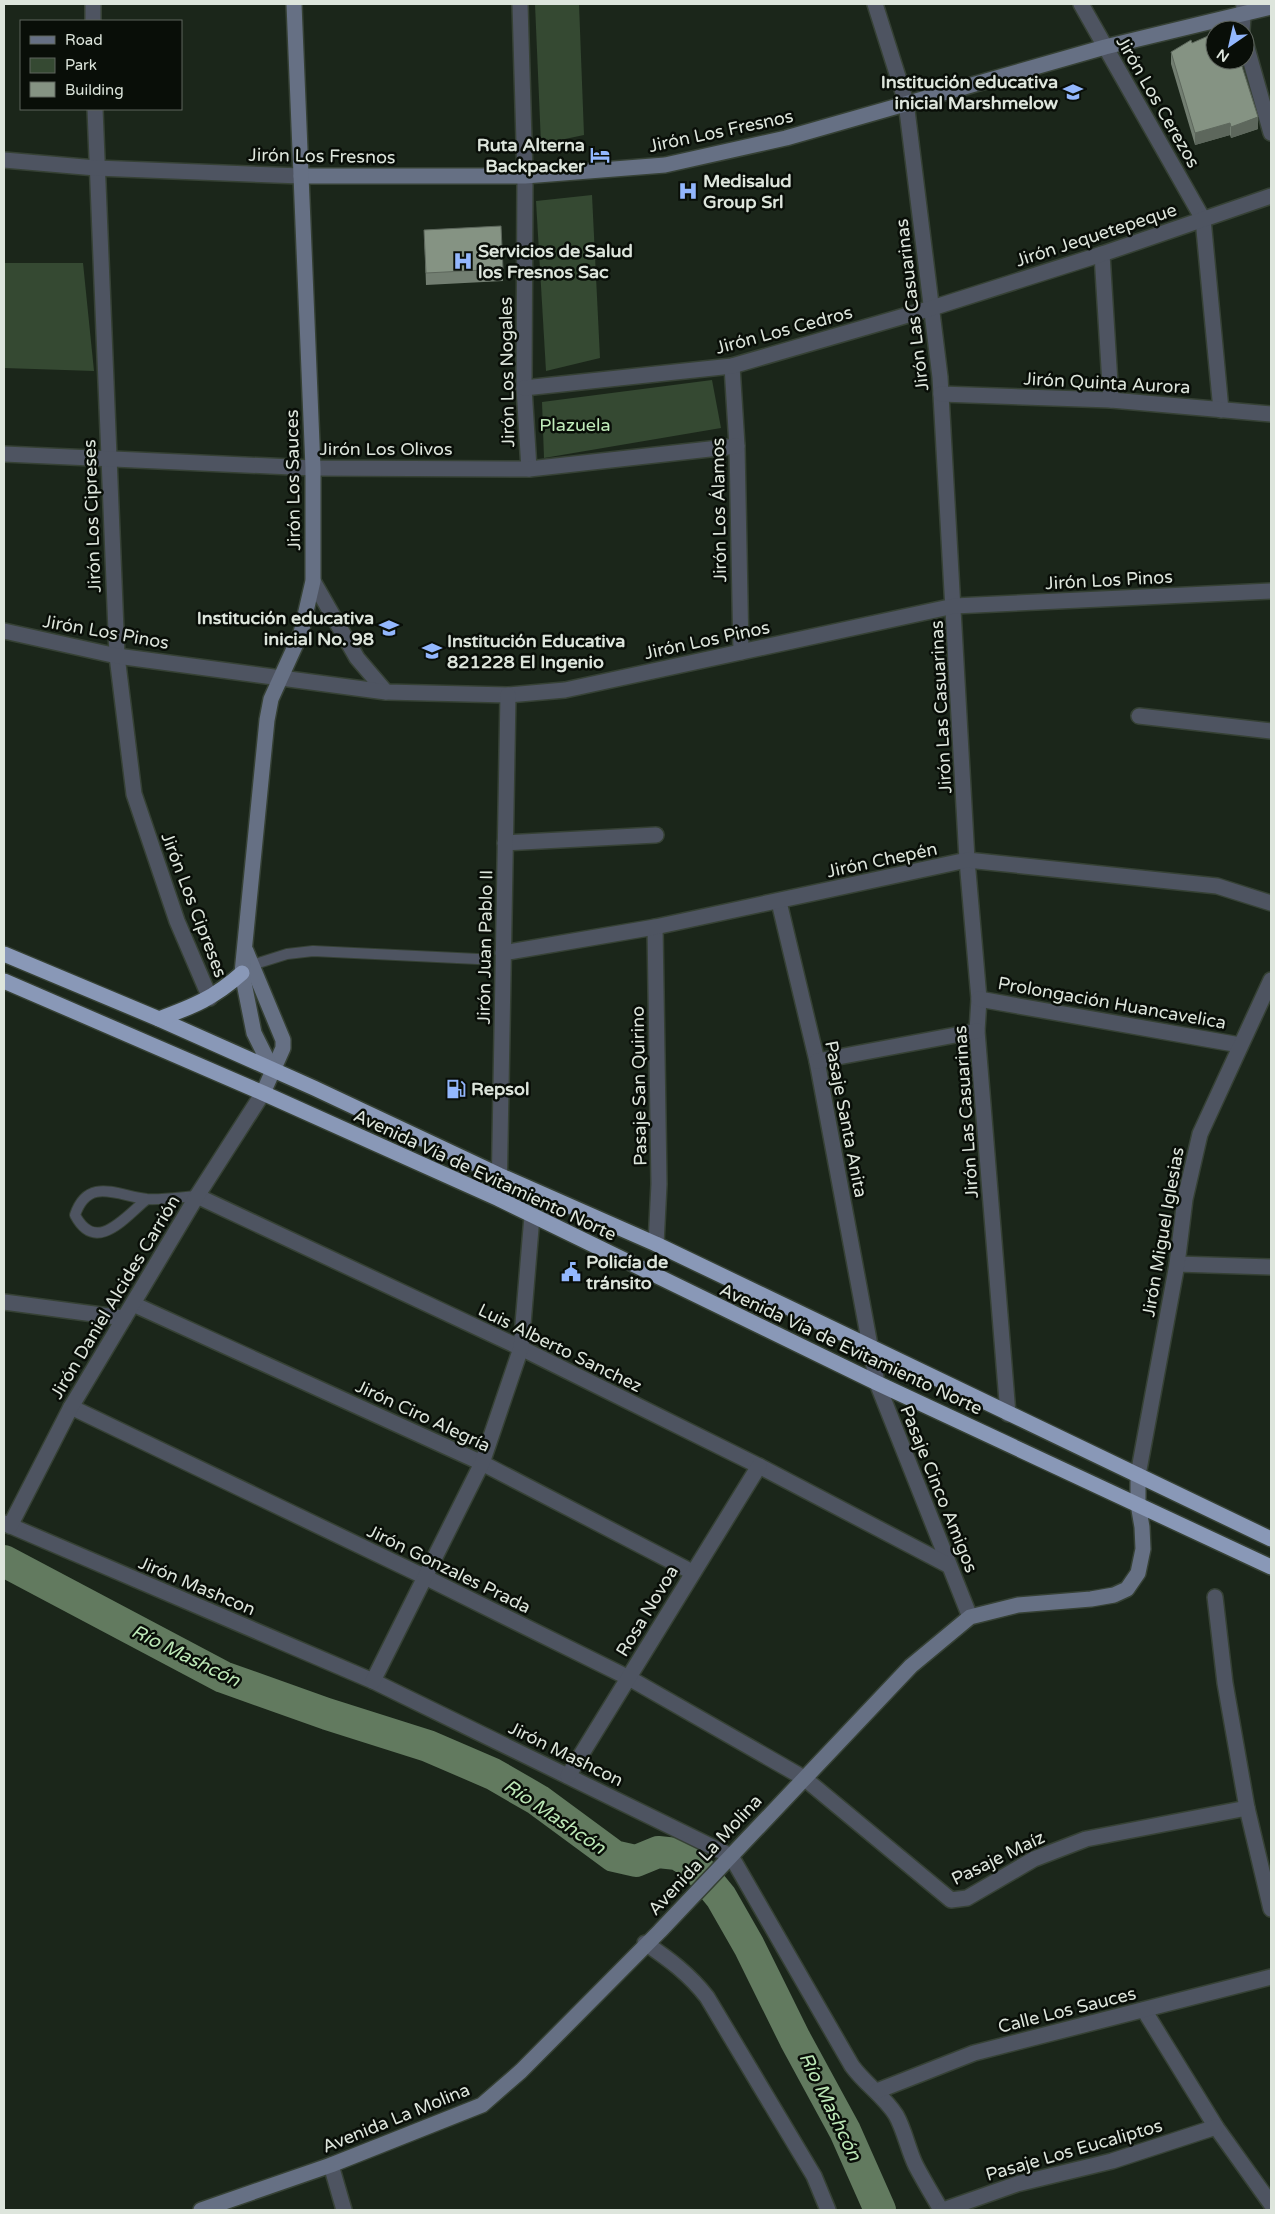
<svg xmlns="http://www.w3.org/2000/svg" width="1275" height="2214" font-family="'Varela Round',sans-serif">
	<style>
		.green { fill: #354932 }
		.lines { fill: none; stroke-linecap: round; stroke-linejoin: round }
		.river { stroke: #627a5f; stroke-width: 32 }
		.lane-casing { stroke: #364135; stroke-width: 12 }
		.street-casing { stroke: #364135; stroke-width: 18 }
		.secondary-casing { stroke: #364135; stroke-width: 18 }
		.highway-casing { stroke: #364135; stroke-width: 18 }
		.lane { stroke: #4e5461; stroke-width: 10 }
		.street { stroke: #4e5461; stroke-width: 15 }
		.secondary { stroke: #667084; stroke-width: 15 }
		.highway { stroke: #8998b7; stroke-width: 15 }
		.wall { fill: #727e71 }
		.shaded-wall { fill: #5d675c }
		.building { fill: #859383; stroke: #5d675c }
		.labels { text-anchor: middle; stroke-width: 5; stroke-linejoin: round; paint-order: stroke }
		.poi-label { font-size: 18px; font-weight: bold; fill: #dde5dc; stroke: #090e08; text-anchor: start }
		.street-label { font-size: 18px; fill: #dde5dc; stroke: #090e08 }
		.park-label { font-size: 18px; fill: #c0ebba; stroke: #090e08 }
		.water-label { font-size: 19px; font-style: italic; fill: #bce7b6; stroke: #090e08 }
	</style>
	<rect width="100%" height="100%" fill="#1b261a"/>
	<!-- green -->
	<g class="green">
		<polygon points="535,4 579,4 584,135 541,144"/>
		<polygon points="592,195 600,358 546,371 536,201"/>
		<polygon points="4,263 83,263 94,371 4,368"/>
		<polygon points="712,380 721,428 544,458 542,402"/>
	</g>
	<g class="lines">
		<!-- river -->
		<polyline class="river" points="4,1561 223,1677 327,1714 428,1746 493,1774 538,1800 614,1856 636,1861 658,1852 677,1854 694,1864 721,1897 749,1946 795,2039 845,2131 880,2210"/>
		<defs>
			<g id="lane">
				<polyline points="252,965 287,954 313,951 478,959"/>
				<path d="M147,1199c-22,18 -51,56 -72,16 13,-39 43,-19 72,-16 16,1 34,-2 50,-3"/>
			</g>
			<g id="street">
				<polyline points="93,4 93,21"/>
				<polyline points="520,4 525,176 524,388 529,469"/>
				<polyline points="875,4 906,102 940,377 967,860 979,999 977,1031 1008,1414"/>
				<polyline points="1081,4 1203,219 1221,410"/>
				<polyline points="1242,30 1244,4"/>
				<polyline points="1245,41 1271,133"/>
				<polyline points="95,109 117,656 134,794 177,921 210,998"/>
				<polyline points="4,160 96,168 301,176"/>
				<polyline points="1102,254 1111,400"/>
				<polyline points="732,366 737,446 741,652"/>
				<polyline points="524,388 732,366 932,308 1102,254 1271,196"/>
				<polyline points="941,394 1111,400 1271,414"/>
				<polyline points="4,454 313,468 529,469 737,446"/>
				<polyline points="313,581 357,658 386,692"/>
				<polyline points="4,631 117,656 386,692 508,695 565,690 954,606 1271,591"/>
				<polyline points="1139,716 1271,731"/>
				<polyline points="505,843 656,835"/>
				<polyline points="779,902 817,1061 877,1383 970,1617"/>
				<polyline points="655,927 659,1184 656,1244"/>
				<polyline points="503,953 655,927 967,860 1217,886 1271,903"/>
				<polyline points="979,999 1240,1045"/>
				<polyline points="817,1061 977,1031"/>
				<polyline points="197,1196 521,1348 759,1466 948,1565"/>
				<polyline points="499,1199 508,695"/>
				<polyline points="1177,1264 1271,1267"/>
				<polyline points="4,1302 124,1318"/>
				<polyline points="133,1304 482,1463 692,1572"/>
				<polyline points="71,1407 425,1577 629,1678 804,1778 951,1900 967,1898 1034,1859 1086,1839 1247,1808"/>
				<polyline points="1138,1475 1177,1264 1185,1199 1200,1134 1271,980"/>
				<path d="M4,1523l369,158 358,175 121,210c13,18 32,30 44,49 9,16 12,35 20,51 8,15 17,30 25,44"/>
				<polyline points="10,1526 71,1407 197,1196 263,1093"/>
				<polyline points="1215,1597 1225,1683 1247,1808 1271,1909"/>
				<polyline points="373,1681 482,1463 521,1348 532,1216"/>
				<polyline points="568,1776 759,1466"/>
				<path d="M645,1943c24,16 44,31 62,54l107,179 14,34"/>
				<polyline points="1144,2010 1216,2127 1271,2204"/>
				<polyline points="877,2091 974,2053 1271,1977"/>
				<polyline points="331,2165 344,2210"/>
				<polyline points="943,2210 1017,2184 1112,2161 1216,2127"/>
			</g>
			<g id="secondary">
				<polyline points="301,176 525,176 665,165 786,138 1105,47 1271,7"/>
				<polyline points="246,951 283,1040 283,1048 263,1093"/>
				<polyline points="273,1071 254,1033 242,973 267,720 271,699 301,633 313,581 313,468 294,4"/>
				<polyline points="201,2210 331,2165 482,2105 521,2071 660,1931 911,1666 970,1617 1018,1605 1091,1599 1114,1595 1127,1589 1138,1573 1143,1549 1142,1527 1138,1504 1138,1475"/>
			</g>
			<g id="highway">
				<polyline points="4,954 159,1019 314,1088 499,1175 656,1244 1271,1539"/>
				<polyline points="4,981 263,1093 499,1199 877,1383 1271,1567"/>
				<path d="M159,1019c35,-13 55,-21 83,-46"/>
			</g>
		</defs>
		<!-- lane casing -->
		<use href="#lane" class="lane-casing"/>
		<!-- street casing -->
		<use href="#street" class="street-casing"/>
		<!-- secondary casing -->
		<use href="#secondary" class="secondary-casing"/>
		<!-- highway casing -->
		<use href="#highway" class="highway-casing"/>
		<!-- lane -->
		<use href="#lane" class="lane"/>
		<!-- street -->
		<use href="#street" class="street"/>
		<!-- secondary -->
		<use href="#secondary" class="secondary"/>
		<!-- highway -->
		<use href="#highway" class="highway"/>
	</g>
	<!-- wall -->
	<g class="wall">
		<polygon points="1171,52 1258,129 1231,138 1230,135 1195,145 1171,64"/>
		<polygon points="424,230 503,269 503,281 426,285"/>
	</g>
	<!-- shaded-wall -->
	<g class="shaded-wall">
		<polygon points="1258,117 1258,129 1231,138 1231,127"/>
		<polygon points="1230,123 1230,135 1195,145 1195,133"/>
	</g>
	<!-- building -->
	<g class="building">
		<polygon points="1229,27 1230,30 1222,30"/>
		<polygon points="1215,33 1215,60 1240,60 1258,117 1231,127 1230,123 1195,133 1171,52 1191,40 1192,43"/>
		<polygon points="501,226 503,269 426,273 424,230"/>
	</g>
	<!-- icons -->
	<defs>
		<symbol id="school-bare" viewBox="-9 -9 18 18"><path d="M0-5L7-2L0 1L-7-2ZM-4 1L0 2.5L4 1V4Q0 6-4 4Z" fill="#93b7fd" stroke="#090e08" stroke-width="2.5" paint-order="stroke"/></symbol>
		<symbol id="hotel-bare" viewBox="-9 -9 18 18"><path d="M-6-4.5h1.5V1H6V5H4.5V3h-9V5H-6ZM-4 0a1.8 1.8 0 1 1 3.6 0ZM.5 0V-2.5h3Q6-2.5 6 0Z" fill="#93b7fd" stroke="#090e08" stroke-width="2.5" paint-order="stroke"/></symbol>
		<symbol id="hospital-bare" viewBox="-9 -9 18 18"><path d="M-5-5h3v3.5h4V-5h3V5h-3V1.5h-4V5h-3Z" fill="#93b7fd" stroke="#090e08" stroke-width="2.5" paint-order="stroke"/></symbol>
		<symbol id="fuel-bare" viewBox="-9 -9 18 18"><path d="M-5.5-6h7V0h2V4h1.3V-2.5L3-4.5l.8-.8L6-3V5H2.5V1h-1V6h-7ZM-4.2-4.7v3.2H.2V-4.7Z" fill="#93b7fd" stroke="#090e08" stroke-width="2.5" paint-order="stroke"/></symbol>
		<symbol id="civic-bare" viewBox="-9 -9 18 18"><path d="M-.6-6.5H3V-4.5H.6V-3L4-1V1h2V6H-6V1h2V-1L-.6-3ZM-1.2 2.5V6h2.4V2.5Z" fill="#93b7fd" stroke="#090e08" stroke-width="2.5" paint-order="stroke"/></symbol>
	</defs>
	<g fill-rule="evenodd">
		<use href="#school-bare" x="1059" y="78" width="28" height="28"/>
		<use href="#hotel-bare" x="586" y="141" width="28" height="28"/>
		<use href="#hospital-bare" x="674" y="177" width="28" height="28"/>
		<use href="#hospital-bare" x="449" y="247" width="28" height="28"/>
		<use href="#school-bare" x="375" y="614" width="28" height="28"/>
		<use href="#school-bare" x="418" y="637" width="28" height="28"/>
		<use href="#fuel-bare" x="442" y="1075" width="28" height="28"/>
		<use href="#civic-bare" x="557" y="1258" width="28" height="28"/>
	</g>
	<g class="labels">
		<!-- poi labels -->
		<g class="poi-label">
			<text x="1058" y="88" text-anchor="end">Institución educativa<tspan x="1058" dy="21">inicial Marshmelow</tspan></text>
			<text x="585" y="151" text-anchor="end">Ruta Alterna<tspan x="585" dy="21">Backpacker</tspan></text>
			<text x="703" y="187">Medisalud<tspan x="703" dy="21">Group Srl</tspan></text>
			<text x="478" y="257">Servicios de Salud<tspan x="478" dy="21">los Fresnos Sac</tspan></text>
			<text x="374" y="624" text-anchor="end">Institución educativa<tspan x="374" dy="21">inicial No. 98</tspan></text>
			<text x="447" y="647">Institución Educativa<tspan x="447" dy="21">821228 El Ingenio</tspan></text>
			<text x="471" y="1095">Repsol</text>
			<text x="586" y="1268">Policía de<tspan x="586" dy="21">tránsito</tspan></text>
		</g>
		<!-- street labels -->
		<g class="street-label">
			<text transform="translate(1158 102) rotate(60)" y="6">Jirón Los Cerezos</text>
			<text transform="translate(721 131) rotate(-12)" y="6">Jirón Los Fresnos</text>
			<text transform="translate(322 156) rotate(1)" y="6">Jirón Los Fresnos</text>
			<text transform="translate(1096 235) rotate(-18)" y="6">Jirón Jequetepeque</text>
			<text transform="translate(912 305) rotate(-97)" y="6">Jirón Las Casuarinas</text>
			<text transform="translate(784 330) rotate(-15)" y="6">Jirón Los Cedros</text>
			<text transform="translate(507 372) rotate(-91)" y="6">Jirón Los Nogales</text>
			<text transform="translate(1107 383) rotate(3)" y="6">Jirón Quinta Aurora</text>
			<text x="386" y="455">Jirón Los Olivos</text>
			<text transform="translate(293 480) rotate(-91)" y="6">Jirón Los Sauces</text>
			<text transform="translate(719 510) rotate(-91)" y="6">Jirón Los Álamos</text>
			<text transform="translate(92 516) rotate(-92)" y="6">Jirón Los Cipreses</text>
			<text transform="translate(1109 580) rotate(-3)" y="6">Jirón Los Pinos</text>
			<text transform="translate(106 632) rotate(10)" y="6">Jirón Los Pinos</text>
			<text transform="translate(707 640) rotate(-12)" y="6">Jirón Los Pinos</text>
			<text transform="translate(941 707) rotate(-93)" y="6">Jirón Las Casuarinas</text>
			<text transform="translate(882 860) rotate(-12)" y="6">Jirón Chepén</text>
			<text transform="translate(194 905) rotate(69)" y="6">Jirón Los Cipreses</text>
			<text transform="translate(485 947) rotate(-89)" y="6">Jirón Juan Pablo II</text>
			<text transform="translate(1112 1003) rotate(10)" y="6">Prolongación Huancavelica</text>
			<text transform="translate(639 1086) rotate(-91)" y="6">Pasaje San Quirino</text>
			<text transform="translate(966 1112) rotate(-94)" y="6">Jirón Las Casuarinas</text>
			<text transform="translate(846 1119) rotate(79)" y="6">Pasaje Santa Anita</text>
			<text transform="translate(485 1175) rotate(25)" y="6">Avenida Vía de Evitamiento Norte</text>
			<text transform="translate(1163 1232) rotate(-80)" y="6">Jirón Miguel Iglesias</text>
			<text transform="translate(115 1297) rotate(-59)" y="6">Jirón Daniel Alcides Carrión</text>
			<text transform="translate(560 1348) rotate(26)" y="6">Luis Alberto Sanchez</text>
			<text transform="translate(851 1349) rotate(25)" y="6">Avenida Vía de Evitamiento Norte</text>
			<text transform="translate(423 1416) rotate(25)" y="6">Jirón Ciro Alegría</text>
			<text transform="translate(939 1489) rotate(68)" y="6">Pasaje Cinco Amigos</text>
			<text transform="translate(449 1569) rotate(26)" y="6">Jirón Gonzales Prada</text>
			<text transform="translate(197 1586) rotate(23)" y="6">Jirón Mashcon</text>
			<text transform="translate(647 1611) rotate(-59)" y="6">Rosa Novoa</text>
			<text transform="translate(566 1754) rotate(26)" y="6">Jirón Mashcon</text>
			<text transform="translate(705 1855) rotate(-47)" y="6">Avenida La Molina</text>
			<text transform="translate(998 1858) rotate(-26)" y="6">Pasaje Maíz</text>
			<text transform="translate(1067 2010) rotate(-14)" y="6">Calle Los Sauces</text>
			<text transform="translate(396 2118) rotate(-22)" y="6">Avenida La Molina</text>
			<text transform="translate(1074 2150) rotate(-16)" y="6">Pasaje Los Eucaliptos</text>
		</g>
		<!-- park labels -->
		<g class="park-label">
			<text x="575" y="431">Plazuela</text>
		</g>
		<!-- water labels -->
		<g class="water-label">
			<text transform="translate(186 1655) rotate(26)" y="7">Río Mashcón</text>
			<text transform="translate(555 1816) rotate(34)" y="7">Río Mashcón</text>
			<text transform="translate(831 2106) rotate(64)" y="7">Río Mashcón</text>
		</g>
	</g>
	<!-- border -->
	<rect width="1275" height="2214" fill="none" stroke="#dde5dc" stroke-width="10"/>
	<!-- legend -->
	<rect x="20" y="20" width="162" height="90" fill="#090e08" stroke="#5e645d"/>
	<rect x="30" y="36" width="25" height="8" fill="#667084" stroke="#5e645d"/>
	<text x="65" y="45" font-size="15" fill="#dde5dc">Road</text>
	<rect x="30" y="58" width="25" height="15" fill="#354932" stroke="#5e645d"/>
	<text x="65" y="70" font-size="15" fill="#dde5dc">Park</text>
	<rect x="30" y="82" width="25" height="15" fill="#859383" stroke="#5e645d"/>
	<text x="65" y="95" font-size="15" fill="#dde5dc">Building</text>
	<!-- north arrow -->
	<g transform="translate(1230 45) rotate(214)"><circle r="24" fill="#090e08" stroke="#5e645d"/>
	<path d="M0-4L9 19L0 12L-9 19Z" fill="#93b7fd"/>
	<text y="-8" font-size="14" font-weight="bold" text-anchor="middle" fill="#dde5dc">N</text>
	</g>
</svg>
